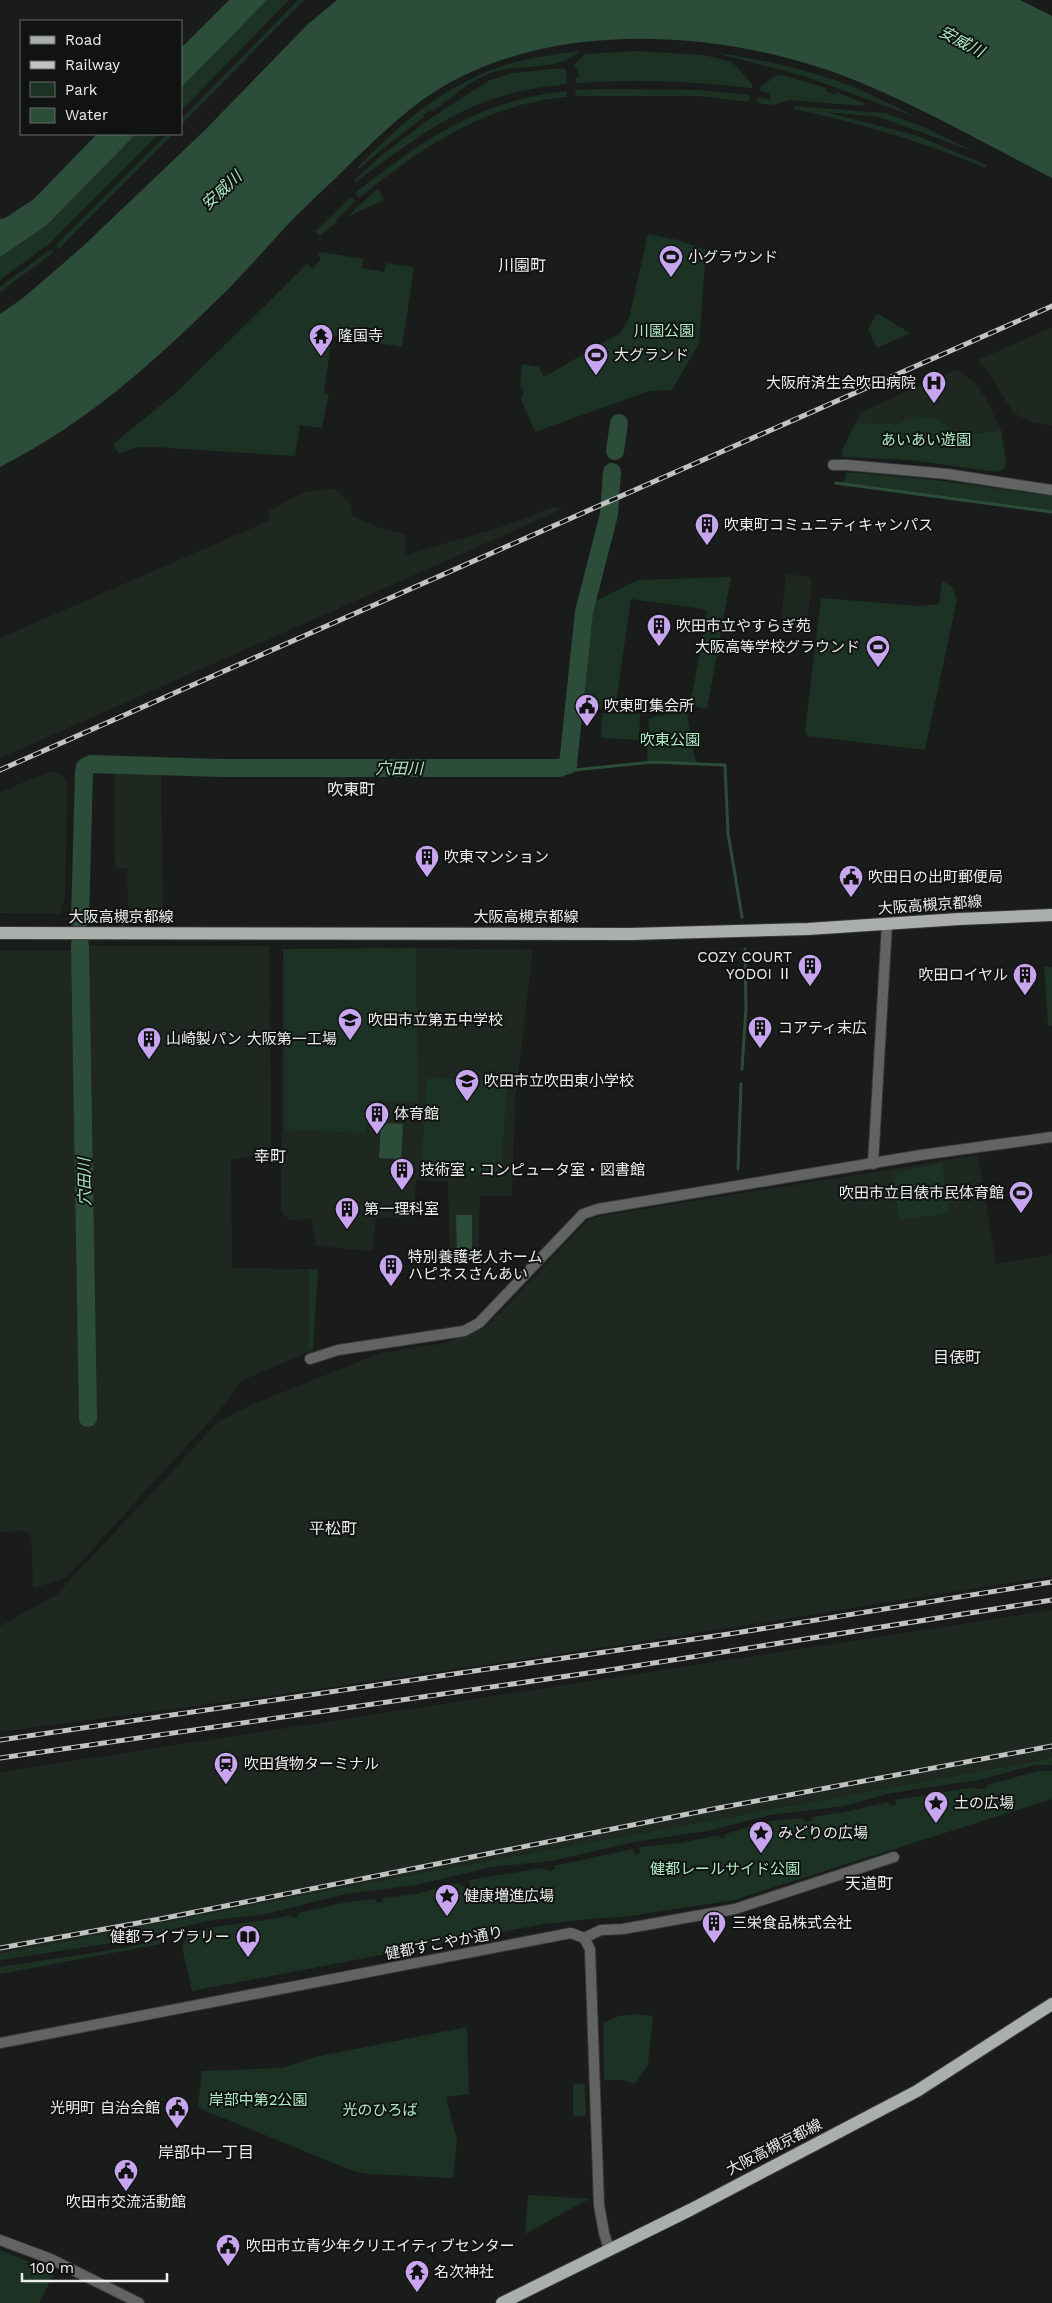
<svg xmlns="http://www.w3.org/2000/svg" width="1052" height="2303" font-family="'Work Sans','Noto Sans JP',sans-serif">
	<style>
		.built { fill: #1f2721 }
		.green { fill: #1c3225 }
		.water { fill: #2c4d39 }
		.lines { fill: none; stroke-linecap: round; stroke-linejoin: round }
		.stream { stroke: #2c4d39; stroke-width: 3 }
		.river { stroke: #2c4d39; stroke-width: 18 }
		.tertiary-casing { stroke: #363937; stroke-width: 12 }
		.primary-casing { stroke: #363937; stroke-width: 14 }
		.tertiary { stroke: #626463; stroke-width: 10 }
		.primary { stroke: #abafac; stroke-width: 12 }
		.rail-casing { stroke: #c1c3c1; stroke-width: 5 }
		.rail { stroke: #101311; stroke-width: 3; stroke-dasharray: 9; stroke-linecap: butt }
		.labels { text-anchor: middle; stroke-width: 4; stroke-linejoin: round; paint-order: stroke }
		.poi-label { font-size: 15px; fill: #ebedeb; stroke: #101311; text-anchor: start }
		.park-label { font-size: 15px; fill: #afecc4; stroke: #101311 }
		.street-label { font-size: 15px; fill: #ebedeb; stroke: #101311 }
		.water-label { font-size: 16px; font-style: italic; fill: #aae7bf; stroke: #101311 }
		.neighbourhood-label { font-size: 16px; fill: #ebedeb; stroke: #101311 }
	</style>
	<rect width="100%" height="100%" fill="#191c1a"/>
	<!-- built -->
	<g class="built">
		<polygon points="1052,327 1052,426 1030,422 1013,412 991,377 978,360"/>
		<polygon points="957,369 975,383 985,397 1001,430 972,434 956,431 937,419 916,416 896,424 868,423 854,425 861,412"/>
		<polygon points="322,489 336,490 352,506 351,515 377,527 405,534 406,555 501,527 553,507 563,509 0,758 0,638 268,521 270,510 305,492"/>
		<polygon points="786,574 809,577 812,580 806,635 780,632"/>
		<polygon points="161,767 163,916 128,916 127,868 115,868 114,768"/>
		<polygon points="49,772 60,773 67,783 65,896 61,914 0,913 0,792"/>
		<polygon points="83,946 270,946 271,1152 231,1160 232,1268 309,1269 309,1352 243,1380 219,1411 66,1578 33,1588 31,1535 24,1531 0,1532 0,950 76,951 86,1419 90,1419"/>
		<polygon points="421,948 533,950 515,1100 512,1196 480,1196 478,1258 450,1258 448,1182 416,1180 414,1218 376,1217 373,1251 316,1246 311,1219 290,1220 281,1212 283,949"/>
		<polygon points="978,1155 996,1264 1052,1255 1052,1576 634,1643 291,1693 0,1732 0,1626 56,1595 218,1422 251,1405 381,1353 445,1343 470,1334 486,1325 500,1313 588,1220 601,1216"/>
		<polygon points="1052,1610 1052,1758 357,1885 0,1954 0,1772"/>
	</g>
	<!-- green -->
	<g class="green">
		<polygon points="267,0 289,0 181,111 181,88"/>
		<polygon points="298,0 304,0 181,125 181,119"/>
		<path d="M580,51c-27,23 -61,11 -92,23 -20,8 -38,25 -55,37l-3,-1 -7,5 1,2 -44,34 -21,18 -2,-1c44,-46 93,-87 155,-105 22,-6 45,-9 68,-12z"/>
		<path d="M636,51l68,4 28,7 20,22v4c-59,-7 -117,-9 -176,-5l-1,-5 4,-1 -2,-9h-3v-3l11,-11z"/>
		<path d="M712,52c52,8 105,19 153,40 18,8 35,17 53,26l-114,-42z"/>
		<path d="M563,68l3,2 1,14c-24,3 -48,6 -71,14 -52,16 -97,53 -140,84l-2,-2 29,-26 48,-36 59,-38 22,-7z"/>
		<polygon points="782,75 827,88 826,91 835,95 836,92 864,103 863,106 789,100 773,105 757,103 758,97 771,100 769,93 760,91 760,87 776,76"/>
		<polygon points="605,89 700,90 750,95 749,102 699,96 576,96 575,90"/>
		<path d="M567,91v6c-85,8 -143,49 -208,101l-4,-5c70,-54 122,-92 212,-102z"/>
		<path d="M794,106l91,7 39,14 51,25 -96,-35 -53,-5 92,24 69,29 -1,3c-63,-26 -126,-45 -192,-59z"/>
		<polygon points="136,134 159,134 50,243 0,280 0,257 46,226"/>
		<polygon points="167,134 173,134 59,249 55,246"/>
		<polygon points="378,188 384,200 347,217"/>
		<polygon points="351,197 355,201 336,220 337,222 320,236 315,232"/>
		<polygon points="648,234 678,240 706,250 699,343 672,390 649,391 535,432 521,399 524,392 520,386 522,364 539,367 544,377 620,333 629,318"/>
		<polygon points="51,249 54,252 0,292 0,287"/>
		<polygon points="321,252 363,259 362,268 384,272 386,263 414,267 402,347 332,335 324,392 329,394 322,428 300,425 295,456 154,447 137,447 119,454 113,444 178,391 307,264 312,269 321,259 318,254"/>
		<polygon points="877,313 910,333 877,348 868,329"/>
		<polygon points="916,416 937,419 956,431 972,434 1001,430 1006,462 1003,470 996,472 911,460 842,457 842,451 854,425 868,423 896,424"/>
		<polygon points="846,472 935,480 1052,496 1052,512 844,484"/>
		<polygon points="731,577 707,709 687,704 692,695 707,612 703,609 631,599 616,703 602,701 602,709 577,710 589,604 638,580"/>
		<polygon points="942,581 951,586 957,600 925,750 807,736 805,731 821,598 919,606 939,604"/>
		<path d="M682,712l5,1 7,42 3,8 -50,-2 2,-42c9,-6 23,-3 33,-7z"/>
		<polygon points="602,713 640,714 639,740 601,738"/>
		<polygon points="416,948 418,1103 369,1101 366,1133 285,1130 283,949"/>
		<polygon points="1044,967 1052,967 1052,1026 1048,1025"/>
		<polygon points="427,1078 507,1082 501,1177 421,1172"/>
		<polygon points="942,1163 950,1213 899,1220 893,1173"/>
		<polygon points="309,1269 318,1270 313,1350 309,1352"/>
		<polygon points="1052,1758 1052,1765 1035,1765 979,1780 891,1793 844,1806 770,1815 712,1830 634,1842 551,1861 491,1867 416,1885 345,1894 266,1914 213,1920 119,1942 0,1960 0,1954 357,1885"/>
		<path d="M1038,1771h14v28l-318,101 -110,17 -24,1 -56,6 -352,67 -10,-44 7,-15c34,-8 68,-9 102,-17l2,3 5,-1v-4l49,-11 29,-3 1,4 5,-1 1,-4 33,-4 42,-11 6,4 6,-1v-6l72,-12 7,3 6,-2 -1,-3 79,-17 1,5 6,-1 -1,-6 41,-4 39,-8 1,3 5,-1v-3l45,-13 33,-3 3,4 5,-1 1,-4 33,-5 43,-10 2,4 6,-1 -1,-5 80,-13 2,2 9,-1 1,-3z"/>
		<path d="M164,1939l2,4 -166,31v-7c55,-9 110,-15 164,-28z"/>
		<polygon points="635,2014 653,2016 648,2065 635,2084 623,2080 604,2080 603,2023 619,2016"/>
		<polygon points="467,2027 469,2094 446,2097 457,2140 453,2178 369,2174 353,2171 201,2109 198,2105 202,2071 283,2068 315,2057"/>
		<polygon points="573,2084 585,2084 586,2116 573,2116"/>
		<polygon points="528,2195 589,2199 525,2234"/>
		<polygon points="0,2250 55,2272 39,2303 0,2303"/>
	</g>
	<!-- water -->
	<g class="water">
		<polygon points="229,0 267,0 181,88 181,48"/>
		<path d="M337,0h683l32,16v162c-62,-32 -124,-67 -188,-94 -128,-54 -309,-69 -430,8 -32,21 -58,47 -85,73 -17,17 -36,34 -53,51 -26,27 -50,56 -77,82 -67,66 -134,126 -219,169v-153l23,-16 57,-49 125,-119 103,-106z"/>
		<polygon points="97,134 136,134 46,226 0,257 0,219 5,218 34,199"/>
		<polygon points="381,1123 403,1124 401,1159 379,1158"/>
		<polygon points="456,1215 472,1215 472,1251 457,1251"/>
	</g>
	<g class="lines">
		<!-- stream -->
		<g class="stream">
			<polyline points="836,483 1052,512"/>
			<polyline points="568,765 574,770 653,762 725,765 728,833 742,917"/>
			<polyline points="742,1069 746,1008 745,949"/>
			<polyline points="738,1169 741,1084"/>
		</g>
		<!-- river -->
		<g class="river">
			<polyline points="615,451 619,423"/>
			<polyline points="80,920 84,772 85,767 91,764 221,768 559,768 568,765 584,612 609,514 612,472"/>
			<polyline points="80,945 88,1418"/>
		</g>
		<defs>
			<g id="tertiary">
				<polyline points="833,465 847,465 947,474 1052,490"/>
				<polyline points="873,1164 887,924"/>
				<polyline points="310,1359 338,1350 464,1331 479,1323 583,1214 598,1209 921,1155 1052,1137"/>
				<polyline points="584,1938 601,1930 623,1929 735,1909 894,1857"/>
				<polyline points="0,2043 571,1933 584,1938 590,1949 599,2205 604,2233 609,2249"/>
				<polyline points="0,2240 51,2259 139,2303"/>
			</g>
			<g id="primary">
				<polyline points="0,933 631,934 808,929 959,919 1052,915"/>
				<polyline points="502,2303 690,2210 917,2091 1052,2004"/>
			</g>
		</defs>
		<!-- tertiary casing -->
		<use href="#tertiary" class="tertiary-casing"/>
		<!-- primary casing -->
		<use href="#primary" class="primary-casing"/>
		<!-- tertiary -->
		<use href="#tertiary" class="tertiary"/>
		<!-- primary -->
		<use href="#primary" class="primary"/>
		<defs>
			<g id="rail">
				<polyline points="0,770 1052,306"/>
				<polyline points="0,1740 729,1634 1052,1582"/>
				<polyline points="0,1758 616,1669 1052,1600"/>
				<polyline points="0,1948 160,1919 708,1810 1052,1746"/>
			</g>
		</defs>
		<!-- rail casing -->
		<use href="#rail" class="rail-casing"/>
		<!-- rail -->
		<use href="#rail" class="rail"/>
	</g>
	<!-- icons -->
	<defs>
		<symbol id="stadium-pin" viewBox="-11 -11 22 30"><path d="M0 17L-7.5 6A9.5 9.5 0 1 1 7.5 6Z" fill="#c8a6ef" stroke="#101311"/><path d="M0-5a6.5 5 0 1 0 0 10a6.5 5 0 1 0 0-10ZM-3.5-1.8h7v3.6h-7Z" fill="#111"/></symbol>
		<symbol id="temple-pin" viewBox="-11 -11 22 30"><path d="M0 17L-7.5 6A9.5 9.5 0 1 1 7.5 6Z" fill="#c8a6ef" stroke="#101311"/><path d="M0-6L5-2H3V0L6.5 2.5H4V6H1.5V3h-3V6H-4V2.5H-6.5L-3 0V-2H-5Z" fill="#111"/></symbol>
		<symbol id="hospital-pin" viewBox="-11 -11 22 30"><path d="M0 17L-7.5 6A9.5 9.5 0 1 1 7.5 6Z" fill="#c8a6ef" stroke="#101311"/><path d="M-5-5h3v3.5h4V-5h3V5h-3V1.5h-4V5h-3Z" fill="#111"/></symbol>
		<symbol id="building-pin" viewBox="-11 -11 22 30"><path d="M0 17L-7.5 6A9.5 9.5 0 1 1 7.5 6Z" fill="#c8a6ef" stroke="#101311"/><path d="M-4-6H4V6H1V3H-1V6H-4ZM-2.5-4.3h1.7v1.8h-1.7ZM.8-4.3h1.7v1.8H.8ZM-2.5-1h1.7V.8h-1.7ZM.8-1h1.7V.8H.8Z" fill="#111"/></symbol>
		<symbol id="civic-pin" viewBox="-11 -11 22 30"><path d="M0 17L-7.5 6A9.5 9.5 0 1 1 7.5 6Z" fill="#c8a6ef" stroke="#101311"/><path d="M-.6-6.5H3V-4.5H.6V-3L4-1V1h2V6H-6V1h2V-1L-.6-3ZM-1.2 2.5V6h2.4V2.5Z" fill="#111"/></symbol>
		<symbol id="school-pin" viewBox="-11 -11 22 30"><path d="M0 17L-7.5 6A9.5 9.5 0 1 1 7.5 6Z" fill="#c8a6ef" stroke="#101311"/><path d="M0-5L7-2L0 1L-7-2ZM-4 1L0 2.5L4 1V4Q0 6-4 4Z" fill="#111"/></symbol>
		<symbol id="station-pin" viewBox="-11 -11 22 30"><path d="M0 17L-7.5 6A9.5 9.5 0 1 1 7.5 6Z" fill="#c8a6ef" stroke="#101311"/><path d="M-3-6H3Q5-6 5-4V2Q5 4 3 4L4.5 6H3L1.5 4h-3L-3 6H-4.5L-3 4Q-5 4-5 2V-4Q-5-6-3-6ZM-3.5-4v3h7v-3ZM-3.5 1v1.5H-2V1ZM2 1v1.5H3.5V1Z" fill="#111"/></symbol>
		<symbol id="sight-pin" viewBox="-11 -11 22 30"><path d="M0 17L-7.5 6A9.5 9.5 0 1 1 7.5 6Z" fill="#c8a6ef" stroke="#101311"/><path d="M0-6L1.8-2.2L6-1.7L2.9 1.2L3.7 5.4L0 3.3L-3.7 5.4L-2.9 1.2L-6-1.7L-1.8-2.2Z" fill="#111"/></symbol>
		<symbol id="library-pin" viewBox="-11 -11 22 30"><path d="M0 17L-7.5 6A9.5 9.5 0 1 1 7.5 6Z" fill="#c8a6ef" stroke="#101311"/><path d="M-6-4Q-3-5.5-.7-3.5V5Q-3 3-6 4ZM6-4Q3-5.5 .7-3.5V5Q3 3 6 4Z" fill="#111"/></symbol>
	</defs>
	<g fill-rule="evenodd">
		<use href="#stadium-pin" x="657" y="243" width="28" height="38"/>
		<use href="#temple-pin" x="307" y="322" width="28" height="38"/>
		<use href="#stadium-pin" x="582" y="341" width="28" height="38"/>
		<use href="#hospital-pin" x="920" y="369" width="28" height="38"/>
		<use href="#building-pin" x="693" y="511" width="28" height="38"/>
		<use href="#building-pin" x="645" y="612" width="28" height="38"/>
		<use href="#stadium-pin" x="864" y="633" width="28" height="38"/>
		<use href="#civic-pin" x="573" y="692" width="28" height="38"/>
		<use href="#building-pin" x="413" y="843" width="28" height="38"/>
		<use href="#civic-pin" x="837" y="863" width="28" height="38"/>
		<use href="#building-pin" x="796" y="952" width="28" height="38"/>
		<use href="#building-pin" x="1011" y="961" width="28" height="38"/>
		<use href="#school-pin" x="336" y="1006" width="28" height="38"/>
		<use href="#building-pin" x="746" y="1014" width="28" height="38"/>
		<use href="#building-pin" x="135" y="1025" width="28" height="38"/>
		<use href="#school-pin" x="453" y="1067" width="28" height="38"/>
		<use href="#building-pin" x="363" y="1100" width="28" height="38"/>
		<use href="#building-pin" x="388" y="1156" width="28" height="38"/>
		<use href="#stadium-pin" x="1007" y="1179" width="28" height="38"/>
		<use href="#building-pin" x="333" y="1195" width="28" height="38"/>
		<use href="#building-pin" x="377" y="1252" width="28" height="38"/>
		<use href="#station-pin" x="212" y="1750" width="28" height="38"/>
		<use href="#sight-pin" x="922" y="1789" width="28" height="38"/>
		<use href="#sight-pin" x="747" y="1819" width="28" height="38"/>
		<use href="#sight-pin" x="433" y="1882" width="28" height="38"/>
		<use href="#building-pin" x="700" y="1909" width="28" height="38"/>
		<use href="#library-pin" x="234" y="1923" width="28" height="38"/>
		<use href="#civic-pin" x="163" y="2094" width="28" height="38"/>
		<use href="#civic-pin" x="112" y="2157" width="28" height="38"/>
		<use href="#civic-pin" x="214" y="2232" width="28" height="38"/>
		<use href="#temple-pin" x="403" y="2258" width="28" height="38"/>
	</g>
	<g class="labels">
		<!-- poi labels -->
		<g class="poi-label">
			<text x="688" y="262">小グラウンド</text>
			<text x="338" y="341">隆国寺</text>
			<text x="614" y="360">大グランド</text>
			<text x="916" y="388" text-anchor="end">大阪府済生会吹田病院</text>
			<text x="724" y="530">吹東町コミュニティキャンパス</text>
			<text x="676" y="631">吹田市立やすらぎ苑</text>
			<text x="860" y="652" text-anchor="end">大阪高等学校グラウンド</text>
			<text x="604" y="711">吹東町集会所</text>
			<text x="444" y="862">吹東マンション</text>
			<text x="868" y="882">吹田日の出町郵便局</text>
			<text x="792" y="962" text-anchor="end">COZY COURT<tspan x="792" dy="17">YODOI Ⅱ</tspan></text>
			<text x="1008" y="980" text-anchor="end">吹田ロイヤル</text>
			<text x="368" y="1025">吹田市立第五中学校</text>
			<text x="778" y="1033">コアティ末広</text>
			<text x="166" y="1044">山崎製パン 大阪第一工場</text>
			<text x="484" y="1086">吹田市立吹田東小学校</text>
			<text x="394" y="1119">体育館</text>
			<text x="420" y="1175">技術室・コンピュータ室・図書館</text>
			<text x="1004" y="1198" text-anchor="end">吹田市立目俵市民体育館</text>
			<text x="364" y="1214">第一理科室</text>
			<text x="408" y="1262">特別養護老人ホーム<tspan x="408" dy="17">ハピネスさんあい</tspan></text>
			<text x="244" y="1769">吹田貨物ターミナル</text>
			<text x="954" y="1808">土の広場</text>
			<text x="778" y="1838">みどりの広場</text>
			<text x="464" y="1901">健康増進広場</text>
			<text x="732" y="1928">三栄食品株式会社</text>
			<text x="230" y="1942" text-anchor="end">健都ライブラリー</text>
			<text x="160" y="2113" text-anchor="end">光明町 自治会館</text>
			<text x="126" y="2207" text-anchor="middle">吹田市交流活動館</text>
			<text x="246" y="2251">吹田市立青少年クリエイティブセンター</text>
			<text x="434" y="2277">名次神社</text>
		</g>
		<!-- park labels -->
		<g class="park-label">
			<text x="664" y="336">川園公園</text>
			<text x="926" y="445">あいあい遊園</text>
			<text x="670" y="745">吹東公園</text>
			<text x="725" y="1874">健都レールサイド公園</text>
			<text x="258" y="2105">岸部中第2公園</text>
			<text x="380" y="2115">光のひろば</text>
		</g>
		<!-- street labels -->
		<g class="street-label">
			<text transform="translate(930 905) rotate(-4)" y="5">大阪高槻京都線</text>
			<text x="121" y="922">大阪高槻京都線</text>
			<text x="526" y="922">大阪高槻京都線</text>
			<text transform="translate(444 1943) rotate(-11)" y="5">健都すこやか通り</text>
			<text transform="translate(774 2147) rotate(-27)" y="5">大阪高槻京都線</text>
		</g>
		<!-- water labels -->
		<g class="water-label">
			<text transform="translate(962 41) rotate(28)" y="6">安威川</text>
			<text transform="translate(221 190) rotate(-43)" y="6">安威川</text>
			<text x="399" y="774">穴田川</text>
			<text transform="translate(84 1182) rotate(-91)" y="6">穴田川</text>
		</g>
		<!-- neighbourhood labels -->
		<g class="neighbourhood-label">
			<text x="522" y="271">川園町</text>
			<text x="351" y="795">吹東町</text>
			<text x="270" y="1162">幸町</text>
			<text x="957" y="1363">目俵町</text>
			<text x="333" y="1534">平松町</text>
			<text x="869" y="1889">天道町</text>
			<text x="206" y="2158">岸部中一丁目</text>
		</g>
	</g>
	<!-- legend -->
	<rect x="20" y="20" width="162" height="115" fill="#101311" stroke="#686a68"/>
	<rect x="30" y="36" width="25" height="8" fill="#abafac" stroke="#686a68"/>
	<text x="65" y="45" font-size="15" fill="#ebedeb">Road</text>
	<rect x="30" y="61" width="25" height="8" fill="#c1c3c1" stroke="#686a68"/>
	<text x="65" y="70" font-size="15" fill="#ebedeb">Railway</text>
	<rect x="30" y="82" width="25" height="15" fill="#1c3225" stroke="#686a68"/>
	<text x="65" y="95" font-size="15" fill="#ebedeb">Park</text>
	<rect x="30" y="108" width="25" height="15" fill="#2c4d39" stroke="#686a68"/>
	<text x="65" y="120" font-size="15" fill="#ebedeb">Water</text>
	<!-- scale -->
	<path d="M22 2273v8h145v-8" fill="none" stroke="#ebedeb" stroke-width="2.5"/>
	<text x="30" y="2273" font-size="15" fill="#ebedeb" stroke="#101311" stroke-width="4" paint-order="stroke">100 m</text>
</svg>
